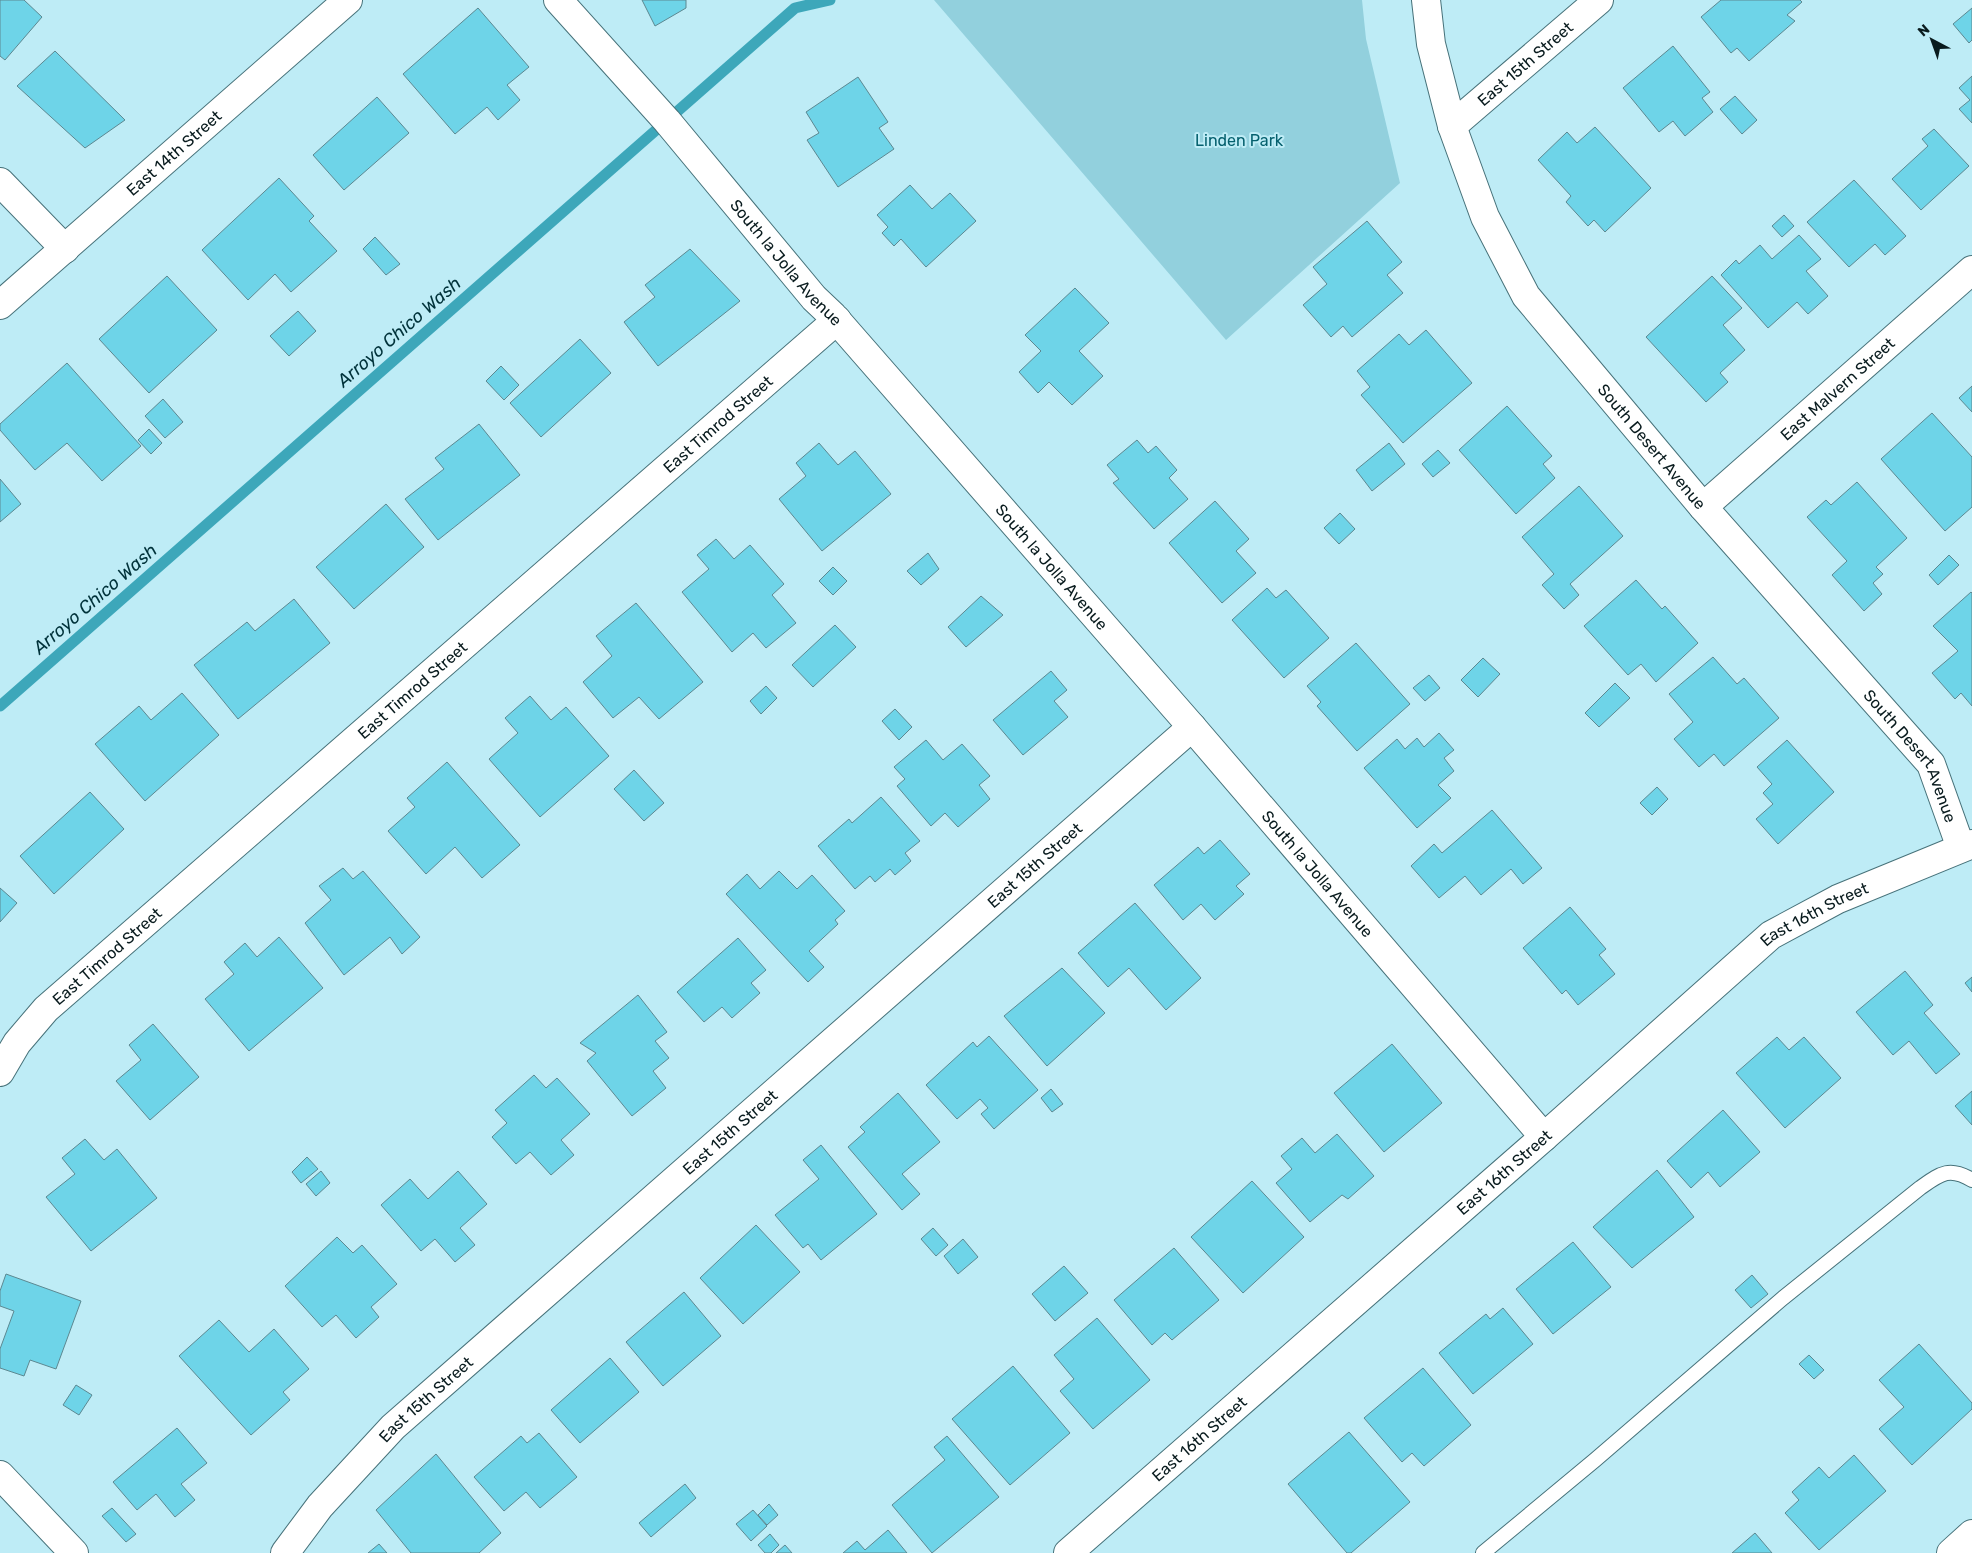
<svg xmlns="http://www.w3.org/2000/svg" width="1972" height="1553" font-family="Rubik,sans-serif">
	<style>
		.green { fill: #92d0dd }
		.lines { fill: none; stroke-linecap: round; stroke-linejoin: round }
		.stream { stroke: #3da7ba; stroke-width: 11 }
		.building { fill: #6ed4e8; stroke: #5c8891 }
		.service-casing { stroke: #47727a; stroke-width: 16 }
		.minor-casing { stroke: #47727a; stroke-width: 30 }
		.service { stroke: #fff; stroke-width: 14 }
		.minor { stroke: #fff; stroke-width: 28 }
		.labels { text-anchor: middle; stroke-width: 4; stroke-linejoin: round; paint-order: stroke }
		.street-label { font-size: 16px; fill: #091b1e; stroke: #beecf6 }
		.park-label { font-size: 16px; fill: #05606e; stroke: #beecf6 }
		.water-label { font-size: 18px; font-style: italic; fill: #00323a; stroke: #beecf6 }
	</style>
	<rect width="100%" height="100%" fill="#beecf6"/>
	<!-- green -->
	<polygon class="green" points="934,0 1362,0 1366,39 1400,183 1226,340"/>
	<g class="lines">
		<!-- stream -->
		<polyline class="stream" points="0,706 795,8 830,0"/>
	</g>
	<!-- building -->
	<g class="building">
		<polygon points="0,0 24,0 42,17 5,60 0,56"/>
		<polygon points="642,0 686,0 686,8 655,26"/>
		<polygon points="1721,0 1800,0 1802,2 1787,15 1795,21 1749,61 1737,48 1731,53 1701,17"/>
		<polygon points="478,8 529,67 507,85 520,100 498,120 487,107 455,134 403,74"/>
		<polygon points="1972,8 1972,40 1969,43 1953,24"/>
		<polygon points="1673,46 1710,92 1702,98 1713,112 1685,136 1673,121 1659,132 1623,88"/>
		<polygon points="55,51 125,120 85,148 17,86"/>
		<polygon points="1972,76 1972,123 1959,109 1970,100 1959,88"/>
		<polygon points="858,77 888,122 879,128 894,149 838,187 807,140 819,133 806,112"/>
		<polygon points="1735,96 1757,120 1742,134 1720,109"/>
		<polygon points="377,97 409,133 344,190 313,155"/>
		<polygon points="1595,127 1651,188 1605,232 1594,220 1588,226 1566,202 1571,196 1538,160 1567,132 1577,143"/>
		<polygon points="1934,129 1969,166 1921,210 1892,179 1928,146 1922,139"/>
		<polygon points="279,178 314,216 309,221 337,251 291,292 275,274 248,300 202,250"/>
		<polygon points="1854,180 1906,236 1885,255 1875,244 1849,267 1807,222"/>
		<polygon points="910,185 932,209 950,193 976,221 926,267 901,239 894,246 882,233 888,227 877,215"/>
		<polygon points="1784,215 1794,226 1782,237 1772,226"/>
		<polygon points="1367,221 1402,262 1387,275 1403,293 1352,337 1343,326 1331,337 1303,305 1327,284 1313,267"/>
		<polygon points="1799,235 1821,259 1806,271 1828,296 1808,314 1797,302 1768,328 1721,275 1736,260 1739,264 1760,245 1772,259"/>
		<polygon points="375,237 400,264 386,275 363,249"/>
		<polygon points="690,249 740,301 658,366 624,322 655,297 645,285"/>
		<polygon points="167,276 217,330 149,393 99,339"/>
		<polygon points="1712,276 1742,308 1723,325 1745,350 1720,373 1728,382 1706,402 1646,337"/>
		<polygon points="1075,288 1109,323 1079,351 1103,376 1072,405 1049,382 1038,393 1019,372 1041,351 1025,335"/>
		<polygon points="298,311 316,331 289,356 270,336"/>
		<polygon points="1426,330 1472,383 1403,443 1361,395 1370,387 1357,371 1399,334 1409,345"/>
		<polygon points="580,339 611,373 541,437 510,403"/>
		<polygon points="67,363 141,446 102,481 67,443 35,470 0,430 0,424"/>
		<polygon points="501,366 519,385 504,400 486,381"/>
		<polygon points="1972,386 1972,412 1959,398"/>
		<polygon points="163,399 183,422 165,438 145,416"/>
		<polygon points="1507,406 1552,456 1543,464 1555,478 1516,514 1459,450"/>
		<polygon points="1932,413 1972,457 1972,507 1945,531 1881,459"/>
		<polygon points="479,424 520,475 438,540 405,499 444,469 435,458"/>
		<polygon points="149,429 162,443 151,454 138,440"/>
		<polygon points="1137,440 1148,453 1156,446 1177,470 1169,478 1188,499 1154,529 1113,483 1119,479 1107,465"/>
		<polygon points="819,443 838,465 855,451 891,494 822,551 779,499 806,476 796,463"/>
		<polygon points="1389,443 1405,464 1372,491 1356,470"/>
		<polygon points="1438,450 1450,463 1433,477 1422,464"/>
		<polygon points="0,479 21,504 0,522"/>
		<polygon points="1857,482 1907,538 1876,567 1883,574 1873,583 1882,594 1864,611 1832,575 1847,561 1807,517 1826,500 1831,505"/>
		<polygon points="1579,486 1623,536 1570,584 1579,595 1564,609 1542,585 1554,574 1522,537"/>
		<polygon points="1215,501 1249,539 1236,551 1256,573 1222,603 1169,543"/>
		<polygon points="386,504 424,547 354,609 316,567"/>
		<polygon points="1340,513 1355,529 1339,544 1324,528"/>
		<polygon points="716,539 734,559 750,545 784,584 772,595 796,623 766,648 753,633 732,652 682,592 709,569 697,555"/>
		<polygon points="928,553 939,569 921,585 907,571"/>
		<polygon points="1949,555 1959,565 1938,585 1929,575"/>
		<polygon points="833,567 847,581 833,595 819,581"/>
		<polygon points="1636,580 1662,609 1665,606 1698,643 1656,682 1641,664 1628,675 1584,626"/>
		<polygon points="1267,588 1276,598 1286,590 1329,638 1284,678 1232,620"/>
		<polygon points="1971,592 1972,593 1972,706 1961,693 1955,699 1932,673 1958,651 1933,626"/>
		<polygon points="981,596 1003,615 966,647 948,627"/>
		<polygon points="294,599 330,643 238,719 194,665 247,622 255,631"/>
		<polygon points="636,603 703,682 659,719 639,697 613,718 583,682 612,656 596,636"/>
		<polygon points="835,625 856,647 813,687 792,665"/>
		<polygon points="1356,643 1410,704 1357,751 1317,706 1321,702 1307,686"/>
		<polygon points="1713,657 1737,684 1744,678 1779,718 1724,766 1714,754 1699,767 1674,739 1693,722 1669,694"/>
		<polygon points="1483,658 1500,674 1478,697 1461,680"/>
		<polygon points="1051,671 1067,690 1054,701 1068,717 1023,755 993,720"/>
		<polygon points="1429,675 1440,688 1425,701 1413,688"/>
		<polygon points="1615,683 1630,698 1599,727 1585,713"/>
		<polygon points="766,686 777,698 761,714 750,701"/>
		<polygon points="182,693 219,735 145,801 95,744 139,706 151,720"/>
		<polygon points="530,696 551,720 566,707 609,756 540,817 489,759 518,733 505,718"/>
		<polygon points="895,709 912,727 899,740 882,721"/>
		<polygon points="1439,733 1454,750 1444,758 1454,771 1438,785 1451,798 1417,828 1364,768 1397,739 1405,749 1417,738 1424,747"/>
		<polygon points="926,740 943,760 962,744 990,776 979,785 990,799 958,827 945,813 931,826 897,786 905,779 894,767"/>
		<polygon points="1787,740 1834,792 1778,844 1756,819 1773,804 1763,793 1772,784 1757,767"/>
		<polygon points="447,762 520,845 482,878 455,847 426,874 388,831 415,807 407,798"/>
		<polygon points="634,770 664,803 644,821 614,789"/>
		<polygon points="1657,787 1668,799 1652,815 1640,803"/>
		<polygon points="90,792 124,829 54,894 20,856"/>
		<polygon points="881,797 920,841 905,853 911,861 895,875 890,869 875,882 870,876 855,889 818,846 849,819 852,823"/>
		<polygon points="1492,810 1542,868 1523,884 1511,869 1481,895 1465,876 1439,898 1411,866 1434,844 1442,853"/>
		<polygon points="1220,840 1250,874 1236,886 1244,894 1215,920 1201,904 1183,920 1154,885 1198,847 1204,854"/>
		<polygon points="343,868 353,879 363,871 420,937 402,954 390,937 344,975 305,923 331,900 319,886"/>
		<polygon points="779,871 797,889 812,875 845,911 835,920 838,924 809,951 824,967 808,982 726,894 747,874 760,889"/>
		<polygon points="0,888 17,903 0,922"/>
		<polygon points="1135,903 1201,978 1166,1010 1129,968 1108,987 1078,953"/>
		<polygon points="1570,907 1606,949 1599,955 1615,974 1578,1005 1566,990 1562,994 1523,948"/>
		<polygon points="279,937 323,988 249,1051 205,999 234,974 224,962 245,943 257,957"/>
		<polygon points="738,938 766,970 751,983 760,993 732,1018 722,1007 704,1022 677,992"/>
		<polygon points="1062,968 1105,1013 1047,1066 1004,1016"/>
		<polygon points="1905,971 1933,1005 1924,1013 1960,1054 1936,1074 1909,1041 1893,1055 1856,1012"/>
		<polygon points="1972,977 1972,992 1965,983"/>
		<polygon points="638,995 667,1032 655,1041 669,1058 653,1071 666,1088 632,1116 587,1061 596,1053 580,1043"/>
		<polygon points="153,1024 199,1077 150,1120 116,1081 141,1060 129,1045"/>
		<polygon points="989,1036 1038,1090 994,1129 981,1114 988,1108 980,1099 957,1119 926,1085 973,1042 977,1047"/>
		<polygon points="1777,1037 1789,1050 1804,1037 1841,1078 1785,1128 1736,1073"/>
		<polygon points="1392,1044 1442,1103 1384,1152 1334,1093"/>
		<polygon points="534,1075 546,1088 557,1078 590,1114 561,1140 574,1155 551,1175 530,1152 516,1164 492,1137 507,1123 495,1110"/>
		<polygon points="1051,1089 1063,1104 1052,1112 1041,1098"/>
		<polygon points="1972,1091 1972,1125 1955,1106"/>
		<polygon points="898,1093 940,1142 902,1174 920,1194 902,1210 848,1147 865,1132 860,1127"/>
		<polygon points="1723,1110 1760,1152 1720,1187 1708,1172 1691,1188 1667,1161"/>
		<polygon points="1337,1134 1374,1176 1348,1199 1342,1195 1310,1222 1276,1183 1292,1169 1281,1156 1302,1138 1315,1153"/>
		<polygon points="85,1139 104,1160 117,1149 157,1198 91,1251 46,1197 75,1174 62,1158"/>
		<polygon points="821,1145 877,1214 821,1260 808,1244 803,1248 775,1215 819,1179 803,1160"/>
		<polygon points="307,1157 318,1169 301,1183 292,1172"/>
		<polygon points="1657,1170 1694,1217 1632,1268 1593,1227"/>
		<polygon points="321,1171 330,1183 316,1196 306,1184"/>
		<polygon points="458,1171 487,1204 460,1228 475,1245 455,1262 435,1239 421,1251 381,1205 410,1179 428,1199"/>
		<polygon points="1252,1181 1304,1237 1243,1293 1191,1237"/>
		<polygon points="756,1225 800,1272 743,1324 700,1278"/>
		<polygon points="933,1228 948,1245 936,1256 921,1239"/>
		<polygon points="337,1237 353,1253 362,1245 397,1284 371,1307 379,1317 356,1338 336,1315 322,1327 285,1286"/>
		<polygon points="963,1239 978,1257 958,1274 944,1256"/>
		<polygon points="1573,1242 1611,1287 1553,1334 1516,1289"/>
		<polygon points="1174,1248 1219,1300 1172,1340 1165,1333 1152,1345 1114,1300"/>
		<polygon points="1064,1266 1088,1293 1055,1321 1032,1294"/>
		<polygon points="6,1274 81,1301 56,1369 30,1360 24,1376 0,1368 0,1349 14,1311 0,1306 0,1291"/>
		<polygon points="1752,1275 1768,1294 1751,1308 1735,1290"/>
		<polygon points="684,1292 721,1336 663,1386 626,1342"/>
		<polygon points="1503,1308 1533,1344 1473,1394 1439,1353 1486,1314 1490,1319"/>
		<polygon points="1097,1318 1150,1380 1093,1429 1060,1391 1074,1379 1054,1355"/>
		<polygon points="219,1320 249,1352 274,1329 309,1369 283,1392 290,1400 251,1435 179,1356"/>
		<polygon points="1919,1344 1972,1403 1972,1409 1912,1465 1879,1429 1904,1407 1879,1380"/>
		<polygon points="1809,1355 1824,1370 1814,1379 1799,1364"/>
		<polygon points="610,1358 639,1392 580,1443 551,1410"/>
		<polygon points="1013,1366 1070,1433 1010,1485 952,1419"/>
		<polygon points="1423,1368 1471,1425 1424,1466 1412,1453 1402,1462 1364,1418"/>
		<polygon points="76,1385 92,1395 79,1415 63,1405"/>
		<polygon points="177,1428 207,1463 181,1484 195,1500 175,1517 156,1494 137,1510 113,1482"/>
		<polygon points="1349,1432 1410,1502 1351,1553 1347,1553 1288,1484"/>
		<polygon points="539,1433 577,1477 540,1508 526,1492 504,1511 474,1477 521,1436 527,1443"/>
		<polygon points="947,1436 999,1497 932,1553 892,1505 945,1460 934,1447"/>
		<polygon points="436,1454 501,1533 479,1553 411,1553 376,1510"/>
		<polygon points="1854,1455 1886,1491 1819,1550 1785,1513 1799,1500 1792,1492 1819,1467 1829,1478"/>
		<polygon points="685,1484 696,1498 651,1537 639,1523"/>
		<polygon points="769,1504 778,1515 767,1525 758,1515"/>
		<polygon points="112,1508 136,1534 126,1542 102,1516"/>
		<polygon points="753,1510 767,1526 751,1541 736,1524"/>
		<polygon points="888,1530 907,1553 843,1553 857,1541 865,1550"/>
		<polygon points="1755,1533 1772,1553 1732,1553"/>
		<polygon points="770,1534 779,1545 771,1553 765,1553 758,1545"/>
		<polygon points="379,1544 387,1553 368,1553"/>
		<polygon points="785,1545 792,1553 776,1553"/>
	</g>
	<g class="lines">
		<defs>
			<path id="service" d="M1483,1553l112,-93 188,-162 137,-110c20,-14 29,-22 52,-8"/>
			<g id="minor">
				<path id="s1" d="M558,0l109,121 147,177 19,18 359,411 352,410"/>
				<path id="s2" d="M1426,0l5,44 21,82 33,91 41,79 177,211 228,257 30,84"/>
				<path id="s3" d="M1452,126l147,-126"/>
				<polyline points="0,182 65,249"/>
				<path id="s4" d="M0,305l348,-305"/>
				<path id="s5" d="M1703,507l269,-237"/>
				<path id="s6" d="M0,1072l17,-29 29,-34 791,-689"/>
				<polyline points="0,1475 74,1553"/>
				<path id="s7" d="M285,1553l35,-47 73,-79 799,-700"/>
				<path id="s8" d="M1068,1553l476,-416 227,-202 67,-36 134,-55"/>
				<polyline points="1951,1553 1972,1534"/>
			</g>
		</defs>
		<!-- service casing -->
		<use href="#service" class="service-casing"/>
		<!-- minor casing -->
		<use href="#minor" class="minor-casing"/>
		<!-- service -->
		<use href="#service" class="service"/>
		<!-- minor -->
		<use href="#minor" class="minor"/>
	</g>
	<g class="labels">
		<!-- street labels -->
		<g class="street-label">
			<text dy="6" stroke="none"><textPath href="#s3" startOffset="96">East 15th Street</textPath></text>
			<text dy="6" stroke="none"><textPath href="#s4" startOffset="231">East 14th Street</textPath></text>
			<text dy="6" stroke="none"><textPath href="#s1" startOffset="348">South la Jolla Avenue</textPath></text>
			<text dy="6" stroke="none"><textPath href="#s5" startOffset="179">East Malvern Street</textPath></text>
			<text dy="6" stroke="none"><textPath href="#s6" startOffset="969">East Timrod Street</textPath></text>
			<text dy="6" stroke="none"><textPath href="#s2" startOffset="511">South Desert Avenue</textPath></text>
			<text dy="6" stroke="none"><textPath href="#s1" startOffset="752">South la Jolla Avenue</textPath></text>
			<text dy="6" stroke="none"><textPath href="#s6" startOffset="564">East Timrod Street</textPath></text>
			<text dy="6" stroke="none"><textPath href="#s2" startOffset="916">South Desert Avenue</textPath></text>
			<text dy="6" stroke="none"><textPath href="#s7" startOffset="1019">East 15th Street</textPath></text>
			<text dy="6" stroke="none"><textPath href="#s1" startOffset="1158">South la Jolla Avenue</textPath></text>
			<text dy="6" stroke="none"><textPath href="#s8" startOffset="984">East 16th Street</textPath></text>
			<text dy="6" stroke="none"><textPath href="#s6" startOffset="159">East Timrod Street</textPath></text>
			<text dy="6" stroke="none"><textPath href="#s7" startOffset="614">East 15th Street</textPath></text>
			<text dy="6" stroke="none"><textPath href="#s8" startOffset="579">East 16th Street</textPath></text>
			<text dy="6" stroke="none"><textPath href="#s7" startOffset="209">East 15th Street</textPath></text>
			<text dy="6" stroke="none"><textPath href="#s8" startOffset="174">East 16th Street</textPath></text>
		</g>
		<!-- park labels -->
		<g class="park-label">
			<text x="1239" y="146">Linden Park</text>
		</g>
		<!-- water labels -->
		<g class="water-label">
			<text transform="translate(399 332) rotate(-41)" y="6">Arroyo Chico Wash</text>
			<text transform="translate(95 599) rotate(-41)" y="6">Arroyo Chico Wash</text>
		</g>
	</g>
	<!-- north arrow -->
	<g transform="translate(1932 40) rotate(319)" stroke="#beecf6" stroke-width="4" paint-order="stroke">
	<path d="M0-4L9 19L0 12L-9 19Z" fill="#091b1e"/>
	<text y="-8" font-size="14" font-weight="bold" text-anchor="middle" fill="#091b1e">N</text>
	</g>
</svg>
